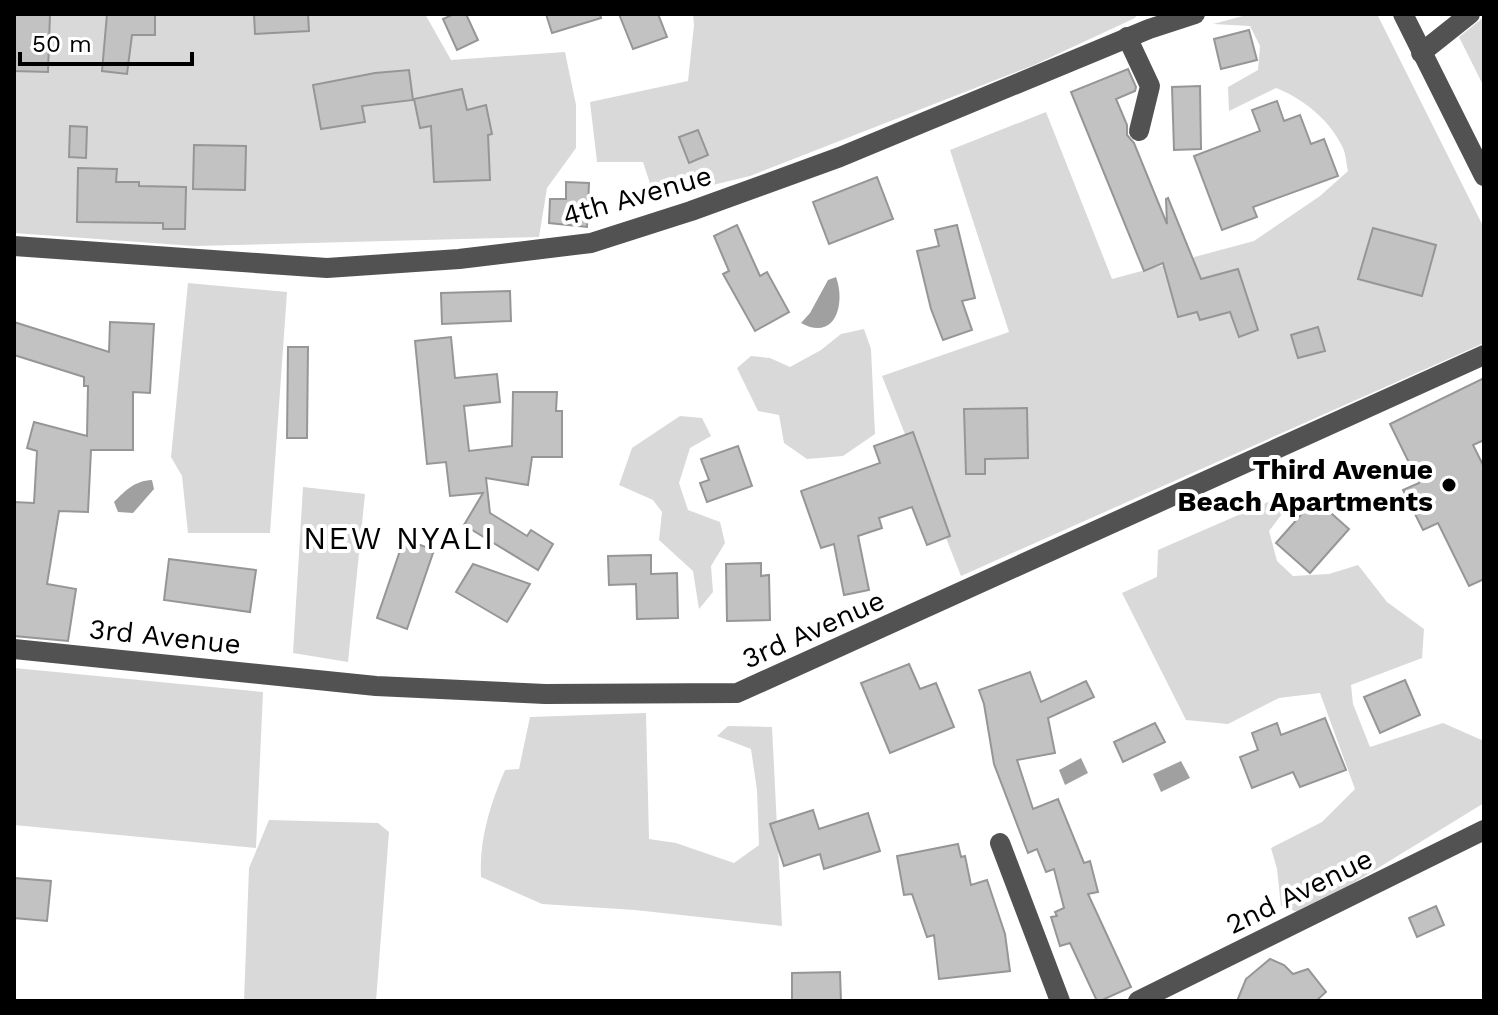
<svg xmlns="http://www.w3.org/2000/svg" width="1498" height="1015" font-family="'Work Sans',sans-serif">
	<style>
		.green { fill: #d9d9d9 }
		.water { fill: #a0a0a0 }
		.building { fill: #c2c2c2; stroke: #969696; stroke-width: 2 }
		.lines { fill: none; stroke-linecap: round; stroke-linejoin: round }
		.minor { stroke: #525252; stroke-width: 20 }
		.poi-dot { fill: #000; stroke: #fff; stroke-width: 3 }
		.labels { text-anchor: middle; stroke-width: 8; stroke-linejoin: round; paint-order: stroke }
		.street-label { font-size: 28px; fill: #000; stroke: #fff }
		.poi-label { font-size: 28px; font-weight: bold; fill: #000; stroke: #fff; text-anchor: end }
		.quarter-label { font-size: 32px; letter-spacing: 2px; fill: #000; stroke: #fff }
	</style>
	<rect width="100%" height="100%" fill="#fff"/>
	<!-- green -->
	<g class="green">
		<polygon points="14,14 425,14 451,60 565,52 576,105 576,148 547,188 539,237 194,246 14,233"/>
		<polygon points="693,14 1137,14 1135,18 1034,65 750,176 655,199 643,162 597,162 590,102 688,81 694,25"/>
		<path d="M1250,14h127l107,214v115l-523,233 -79,-200 127,-44 -59,-182 96,-38 66,167 142,-38 66,-45 28,-25c-2,-8 -2,-18 -6,-25 -13,-27 -40,-48 -66,-58l-47,23 -1,-24 30,-17 2,-24 -10,-20 -37,-2z"/>
		<polygon points="1484,17 1484,87 1459,37"/>
		<polygon points="188,283 287,292 270,533 188,533 182,476 171,457"/>
		<polygon points="864,329 871,349 875,434 843,456 807,459 784,443 779,415 758,411 737,368 751,356 770,358 790,367 821,350 841,334"/>
		<polygon points="680,416 702,418 711,436 690,448 679,483 688,510 720,522 725,543 711,566 713,592 699,609 693,571 659,540 662,512 653,500 619,485 632,448"/>
		<polygon points="303,487 365,494 348,662 293,653"/>
		<polygon points="1275,499 1282,514 1269,531 1277,561 1293,576 1329,574 1358,565 1387,602 1424,629 1422,658 1351,685 1353,704 1370,747 1443,723 1484,741 1484,803 1303,914 1281,906 1277,869 1271,848 1322,822 1355,789 1320,693 1279,698 1228,724 1186,720 1122,593 1157,577 1158,550"/>
		<polygon points="14,668 263,692 256,848 14,825"/>
		<path d="M646,713l3,126 27,4 58,20 25,-18 -2,-55 -6,-41 -34,-13 11,-10 44,1 10,199 -147,-16 -93,-6 -61,-27c-2,-38 9,-72 24,-107l14,-1 11,-52z"/>
		<polygon points="269,820 378,823 389,832 376,1001 244,1001 249,868"/>
	</g>
	<!-- water -->
	<g class="water">
		<path d="M836,277c10,27 -1,65 -35,46l9,-10 18,-33z"/>
		<path d="M152,480l2,9 -21,24 -15,-1 -4,-10c12,-12 20,-21 38,-22z"/>
		<polygon points="1081,758 1088,773 1065,785 1059,770"/>
		<polygon points="1181,761 1190,778 1161,792 1153,774"/>
	</g>
	<!-- building -->
	<g class="building">
		<polygon points="14,14 50,14 48,72 14,71"/>
		<polygon points="107,14 155,14 155,35 132,35 127,74 102,71"/>
		<polygon points="254,14 308,14 309,31 255,34"/>
		<polygon points="454,14 466,14 478,40 457,50 443,19"/>
		<polygon points="546,14 600,14 601,18 552,33"/>
		<polygon points="619,14 658,14 667,37 633,49"/>
		<polygon points="1249,30 1257,60 1221,69 1214,39"/>
		<polygon points="1128,69 1136,87 1135,91 1116,99 1127,125 1127,135 1134,143 1167,224 1166,199 1168,198 1201,279 1238,269 1258,330 1239,337 1230,312 1200,320 1197,312 1178,317 1163,263 1144,271 1071,92"/>
		<polygon points="409,70 413,100 362,106 365,122 321,129 313,85 375,73"/>
		<polygon points="1200,86 1201,149 1174,150 1172,87"/>
		<polygon points="462,89 467,110 486,105 492,134 488,135 490,180 434,182 431,126 420,128 414,99"/>
		<polygon points="1277,101 1284,121 1300,115 1311,144 1324,139 1338,176 1253,207 1257,217 1222,230 1194,156 1260,131 1252,110"/>
		<polygon points="70,126 87,127 86,158 69,157"/>
		<polygon points="698,130 708,155 689,163 679,137"/>
		<polygon points="194,145 246,146 245,190 193,189"/>
		<polygon points="78,168 117,169 116,182 139,182 139,186 186,187 185,229 163,229 163,223 77,222"/>
		<polygon points="877,177 893,219 829,244 813,202"/>
		<polygon points="566,182 589,183 587,227 549,223 550,199 566,199"/>
		<polygon points="737,225 760,276 767,272 789,312 755,331 723,274 729,271 714,236"/>
		<polygon points="957,225 975,298 962,301 972,330 943,340 931,309 917,251 939,246 935,230"/>
		<polygon points="1373,228 1436,245 1422,296 1358,279"/>
		<polygon points="510,291 511,321 442,324 441,293"/>
		<polygon points="14,322 109,352 110,322 154,324 150,393 133,392 133,450 91,450 88,512 59,511 47,584 76,589 68,641 14,636 14,502 34,503 37,451 27,448 34,422 87,436 88,386 84,386 84,377 14,355"/>
		<polygon points="1318,327 1325,351 1298,358 1291,335"/>
		<polygon points="451,337 455,378 497,374 500,402 464,406 469,451 512,446 513,392 557,392 556,411 562,411 562,457 532,457 528,485 486,478 490,513 527,536 531,530 553,544 538,570 464,525 483,493 450,496 446,462 427,464 415,341"/>
		<polygon points="288,347 308,347 307,438 287,438"/>
		<polygon points="1484,378 1484,440 1473,445 1484,467 1484,579 1469,586 1438,523 1423,530 1403,490 1419,483 1390,424"/>
		<polygon points="1027,408 1028,458 985,459 985,474 966,474 964,409"/>
		<polygon points="913,432 950,536 927,545 912,507 879,518 882,528 858,536 869,590 844,595 834,544 821,548 801,491 880,463 874,446"/>
		<polygon points="738,446 752,486 707,502 700,483 709,480 701,459"/>
		<polygon points="1315,499 1349,529 1310,573 1276,543"/>
		<polygon points="404,539 434,550 407,629 377,618"/>
		<polygon points="651,555 651,574 677,573 678,618 637,619 636,584 609,585 608,556"/>
		<polygon points="169,559 256,570 250,612 164,600"/>
		<polygon points="761,563 761,576 769,575 770,620 727,621 726,564"/>
		<polygon points="473,564 530,584 507,622 456,592"/>
		<polygon points="909,664 920,689 936,683 954,727 890,753 861,683"/>
		<polygon points="1030,672 1041,702 1086,681 1094,697 1048,718 1055,753 1017,760 1033,809 1058,799 1084,863 1090,861 1098,892 1088,894 1131,987 1100,1001 1097,1001 1070,943 1060,946 1051,917 1057,916 1055,912 1064,908 1054,869 1046,872 1037,849 1028,853 994,764 984,704 979,690"/>
		<polygon points="1405,680 1420,715 1380,733 1364,697"/>
		<polygon points="1325,718 1346,770 1300,787 1293,772 1252,788 1240,757 1258,750 1252,733 1277,723 1281,735"/>
		<polygon points="1155,723 1165,742 1123,762 1114,742"/>
		<polygon points="813,810 819,829 868,813 880,851 824,869 820,854 784,866 770,824"/>
		<polygon points="958,844 961,857 965,856 971,885 987,880 1005,934 1010,971 939,979 934,935 927,937 912,894 904,895 897,856"/>
		<polygon points="14,878 51,881 47,921 14,918"/>
		<polygon points="1436,906 1444,925 1417,937 1409,918"/>
		<polygon points="1270,959 1284,965 1293,974 1308,969 1326,992 1316,1001 1237,1001 1246,979"/>
		<polygon points="840,972 841,1001 792,1001 792,973"/>
	</g>
	<g class="lines">
		<!-- minor -->
		<g class="minor">
			<polyline points="1403,14 1484,176"/>
			<polyline points="1127,37 1150,86 1139,131"/>
			<polyline points="1421,53 1470,14"/>
			<polyline points="14,246 327,268 459,259 591,243 691,211 840,157 1149,29 1195,14"/>
			<polyline points="14,649 376,686 545,694 737,693 1484,355"/>
			<polyline points="1000,843 1060,1001"/>
			<polyline points="1138,1001 1484,830"/>
		</g>
	</g>
	<!-- markers -->
	<circle class="poi-dot" cx="1449" cy="485" r="8"/>
	<g class="labels">
		<!-- street labels -->
		<g class="street-label">
			<text transform="translate(637 195) rotate(-16)" y="10">4th Avenue</text>
			<text transform="translate(813 629) rotate(-24)" y="10">3rd Avenue</text>
			<text transform="translate(165 636) rotate(6)" y="10">3rd Avenue</text>
			<text transform="translate(1299 891) rotate(-26)" y="10">2nd Avenue</text>
		</g>
		<!-- poi labels -->
		<g class="poi-label">
			<text x="1433" y="479">Third Avenue<tspan x="1433" dy="32">Beach Apartments</tspan></text>
		</g>
		<!-- quarter labels -->
		<g class="quarter-label">
			<text x="399" y="549">NEW NYALI</text>
		</g>
	</g>
	<!-- border -->
	<rect width="1498" height="1015" fill="none" stroke="#000000" stroke-width="32"/>
	<!-- scale -->
	<path d="M20 52v12h172v-12" fill="none" stroke="#000000" stroke-width="4"/>
	<text x="32" y="52" font-size="24" fill="#000000" stroke="#ffffff" stroke-width="6" paint-order="stroke">50 m</text>
</svg>
